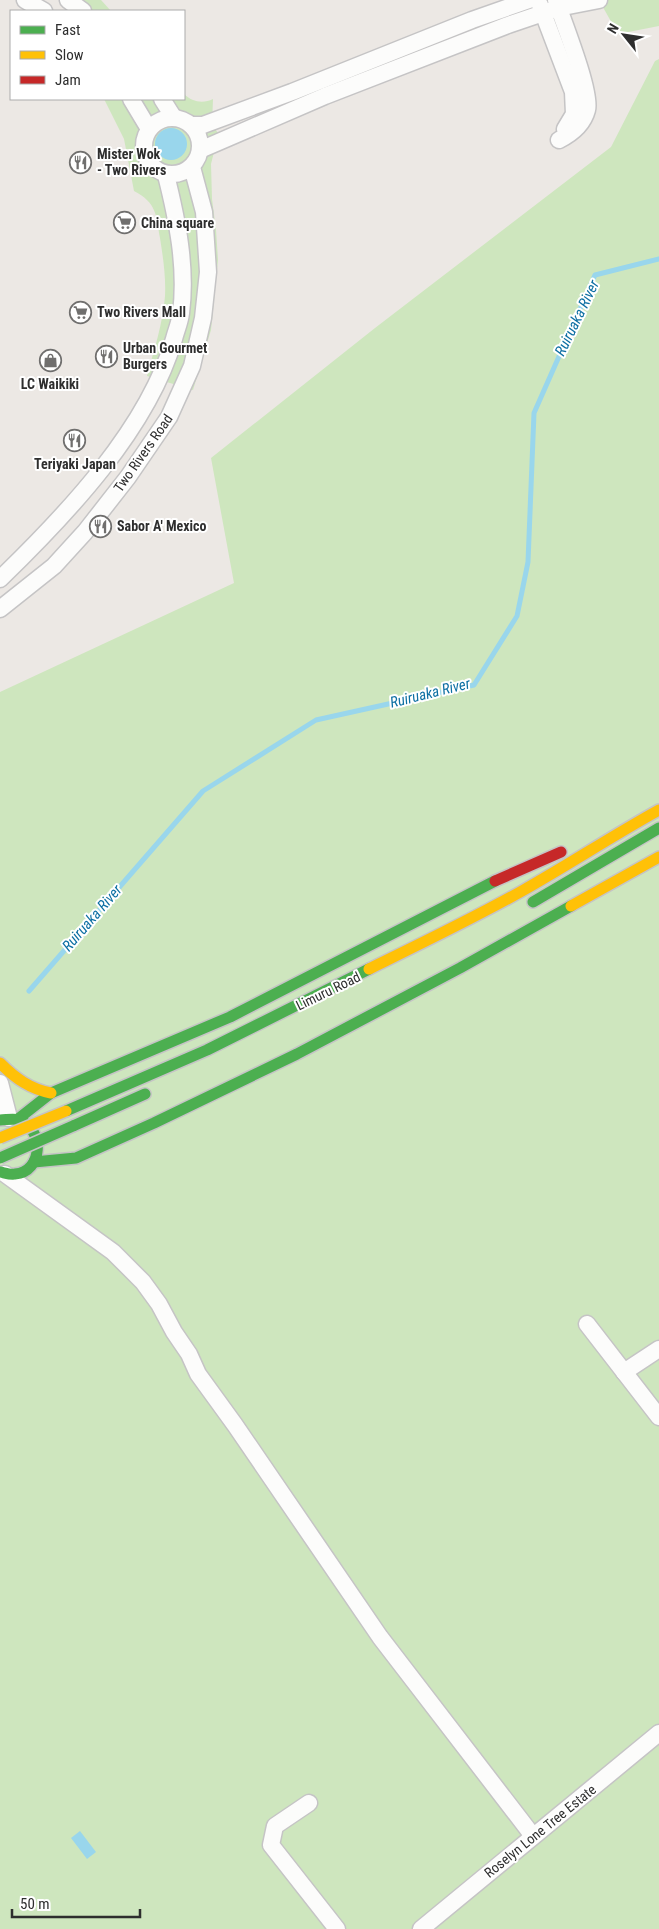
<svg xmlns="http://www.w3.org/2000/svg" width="659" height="1929" font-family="'Roboto Condensed',sans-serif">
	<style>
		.green { fill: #cee6be }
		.water { fill: #99d6ec }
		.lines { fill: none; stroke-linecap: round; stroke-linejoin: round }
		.stream { stroke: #99d6ec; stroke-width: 5 }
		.street-casing { stroke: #c5c4c5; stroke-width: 19 }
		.fast-casing { stroke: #c5c4c5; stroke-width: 14 }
		.slow-casing { stroke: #c5c4c5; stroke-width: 14 }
		.jam-casing { stroke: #c5c4c5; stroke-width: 14 }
		.street { stroke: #fcfcfb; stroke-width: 16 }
		.fast { stroke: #4caf50; stroke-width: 11 }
		.slow { stroke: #ffc107; stroke-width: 11 }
		.jam { stroke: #c62828; stroke-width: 11 }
		.fast-bridge-casing { stroke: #c5c4c5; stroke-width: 14; stroke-linecap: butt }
		.slow-bridge-casing { stroke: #c5c4c5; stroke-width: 14; stroke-linecap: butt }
		.fast-bridge { stroke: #4caf50; stroke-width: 11 }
		.slow-bridge { stroke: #ffc107; stroke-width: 11 }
		.labels { text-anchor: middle; stroke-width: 4; stroke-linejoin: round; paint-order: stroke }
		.poi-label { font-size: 14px; font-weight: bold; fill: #2e2e2e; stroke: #fff; text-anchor: start }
		.street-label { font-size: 14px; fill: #2e2e2e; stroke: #fff }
		.water-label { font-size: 15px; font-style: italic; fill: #0d6fa3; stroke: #fff }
	</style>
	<rect width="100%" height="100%" fill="#ece8e4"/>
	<!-- green -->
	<g class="green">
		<polygon points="76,0 101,0 111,11 70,11"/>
		<polygon points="599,0 659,0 659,26 618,34"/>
		<polygon points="659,59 659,1929 0,1929 0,692 234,583 211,458 375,328 611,147 655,61"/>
		<path d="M184,94c8,8 19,10 29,5l-1,25 9,14 -7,14 -3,12 1,35 4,31 2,30 -7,70 -18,60 -46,-14c7,-26 16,-53 18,-80 1,-19 -2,-39 -5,-58 -4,-23 -3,-35 -26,-47l-10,-52 -20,-40h80z"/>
	</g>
	<!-- water -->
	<g class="water">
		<circle cx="171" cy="144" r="16"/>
		<polygon points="80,1831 96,1852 87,1859 71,1838"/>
	</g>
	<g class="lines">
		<!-- stream -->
		<polyline class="stream" points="29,991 203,791 316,720 474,685 517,616 528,562 534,413 595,275 659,259"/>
		<defs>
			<g id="street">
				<polyline points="25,0 44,11"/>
				<polyline points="68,0 83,11"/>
				<path d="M556,0c7,21 36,93 31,110 -4,15 -16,24 -28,30"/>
				<polyline points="540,5 573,92 574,114 565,129"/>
				<polyline points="131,99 149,129"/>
				<polyline points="162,99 174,118"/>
				<circle cx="172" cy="146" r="28"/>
				<polyline points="191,125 203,125 292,92 472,20 529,0"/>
				<polyline points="200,150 325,96 508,25 558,8 599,0"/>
				<path d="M0,579c66,-64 148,-150 174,-240 2,-8 6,-17 7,-26 6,-46 -4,-94 -15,-138"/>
				<polyline points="0,609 54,566 85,532 128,477 169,417 192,366 203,318 208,272 204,212 192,167"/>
				<polyline points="0,1083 9,1118"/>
				<polyline points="5,1174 113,1252 143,1282 159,1304 174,1332 189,1354 198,1374 235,1425 380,1637 533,1836"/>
				<polyline points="587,1324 659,1417"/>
				<polyline points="624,1372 659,1349"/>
				<polyline points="309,1803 275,1826 271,1845 337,1929"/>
				<polyline points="421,1929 659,1733"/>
			</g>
			<g id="fast">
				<polyline points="533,902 659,828"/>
				<polyline points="66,1111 207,1050 369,969"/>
				<polyline points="18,1119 51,1093 230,1017 495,881"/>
				<path d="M0,1120c6,0 14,-2 19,0 26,9 24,52 -4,54 -4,1 -10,-1 -15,-2"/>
				<polyline points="73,1126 145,1094"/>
				<polyline points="34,1162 76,1158 154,1123 297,1054 460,968 571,906"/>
			</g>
			<g id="slow">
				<polyline points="571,906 659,857"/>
				<path d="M369,969c51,-25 103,-50 153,-78 46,-26 90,-55 137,-81"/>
				<path d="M0,1063c15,15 30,26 51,30"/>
			</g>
			<polyline id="jam" points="495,881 561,852"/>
		</defs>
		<!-- street casing -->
		<use href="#street" class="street-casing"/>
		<!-- fast casing -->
		<use href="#fast" class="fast-casing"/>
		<!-- slow casing -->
		<use href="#slow" class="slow-casing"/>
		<!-- jam casing -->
		<use href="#jam" class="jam-casing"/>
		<!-- street -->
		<use href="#street" class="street"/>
		<!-- fast -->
		<use href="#fast" class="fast"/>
		<!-- slow -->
		<use href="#slow" class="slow"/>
		<!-- jam -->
		<use href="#jam" class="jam"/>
		<defs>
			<polyline id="fast-bridge" points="0,1158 73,1126"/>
			<polyline id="slow-bridge" points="0,1138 66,1111"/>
		</defs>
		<!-- fast-bridge casing -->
		<use href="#fast-bridge" class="fast-bridge-casing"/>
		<!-- slow-bridge casing -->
		<use href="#slow-bridge" class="slow-bridge-casing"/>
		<!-- fast-bridge -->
		<use href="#fast-bridge" class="fast-bridge"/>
		<!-- slow-bridge -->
		<use href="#slow-bridge" class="slow-bridge"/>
	</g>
	<!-- icons -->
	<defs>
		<symbol id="restaurant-ring" viewBox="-11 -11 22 22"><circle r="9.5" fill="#fff" stroke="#706f6e" stroke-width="1.5"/><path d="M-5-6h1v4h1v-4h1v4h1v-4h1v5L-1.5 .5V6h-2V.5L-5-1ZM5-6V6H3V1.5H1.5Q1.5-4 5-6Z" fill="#706f6e"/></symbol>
		<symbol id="supermarket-ring" viewBox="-11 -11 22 22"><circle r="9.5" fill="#fff" stroke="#706f6e" stroke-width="1.5"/><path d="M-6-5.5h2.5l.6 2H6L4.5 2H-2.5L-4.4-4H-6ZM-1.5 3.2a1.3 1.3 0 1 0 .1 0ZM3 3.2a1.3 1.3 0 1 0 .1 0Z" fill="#706f6e"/></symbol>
		<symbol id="shop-ring" viewBox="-11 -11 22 22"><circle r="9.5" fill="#fff" stroke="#706f6e" stroke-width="1.5"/><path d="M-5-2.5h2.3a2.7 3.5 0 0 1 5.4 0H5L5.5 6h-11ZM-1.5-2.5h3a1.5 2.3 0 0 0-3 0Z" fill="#706f6e"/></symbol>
	</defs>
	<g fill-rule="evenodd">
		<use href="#restaurant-ring" x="68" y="150" width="25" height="25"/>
		<use href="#supermarket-ring" x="112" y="210" width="25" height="25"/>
		<use href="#supermarket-ring" x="68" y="300" width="25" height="25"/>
		<use href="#restaurant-ring" x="94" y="344" width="25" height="25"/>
		<use href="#shop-ring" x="38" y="348" width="25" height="25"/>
		<use href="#restaurant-ring" x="62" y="428" width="25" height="25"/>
		<use href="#restaurant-ring" x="88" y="514" width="25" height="25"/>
	</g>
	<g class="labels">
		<!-- poi labels -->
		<g class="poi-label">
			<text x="97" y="159">Mister Wok<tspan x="97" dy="16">- Two Rivers</tspan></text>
			<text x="141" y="228">China square</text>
			<text x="97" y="317">Two Rivers Mall</text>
			<text x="123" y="353">Urban Gourmet<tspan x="123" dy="16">Burgers</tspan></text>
			<text x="50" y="389" text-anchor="middle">LC Waikiki</text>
			<text x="75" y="469" text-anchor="middle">Teriyaki Japan</text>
			<text x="117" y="531">Sabor A' Mexico</text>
		</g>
		<!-- street labels -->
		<g class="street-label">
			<text transform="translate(143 453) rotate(-55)" y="5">Two Rivers Road</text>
			<text transform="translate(328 991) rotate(-26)" y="5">Limuru Road</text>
			<text transform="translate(540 1831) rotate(-39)" y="5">Roselyn Lone Tree Estate</text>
		</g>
		<!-- water labels -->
		<g class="water-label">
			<text transform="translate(577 318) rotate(-64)" y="5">Ruiruaka River</text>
			<text transform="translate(430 693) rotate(-14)" y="5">Ruiruaka River</text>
			<text transform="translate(92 918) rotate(-49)" y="5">Ruiruaka River</text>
		</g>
	</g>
	<!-- legend -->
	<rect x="10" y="10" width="175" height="90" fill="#ffffff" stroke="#ababab"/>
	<rect x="20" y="26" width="25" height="8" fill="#4caf50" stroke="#ababab"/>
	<text x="55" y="35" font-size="15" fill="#2e2e2e">Fast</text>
	<rect x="20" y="51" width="25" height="8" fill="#ffc107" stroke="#ababab"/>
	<text x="55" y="60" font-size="15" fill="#2e2e2e">Slow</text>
	<rect x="20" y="76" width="25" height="8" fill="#c62828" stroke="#ababab"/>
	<text x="55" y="85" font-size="15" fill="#2e2e2e">Jam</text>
	<!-- north arrow -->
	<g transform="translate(624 35) rotate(300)" stroke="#ffffff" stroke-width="4" paint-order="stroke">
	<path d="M0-4L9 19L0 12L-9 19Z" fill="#2e2e2e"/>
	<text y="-8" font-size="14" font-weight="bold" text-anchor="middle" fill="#2e2e2e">N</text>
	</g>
	<!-- scale -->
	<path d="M12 1909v8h128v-8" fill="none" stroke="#2e2e2e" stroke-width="2.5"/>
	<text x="20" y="1909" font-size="15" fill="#2e2e2e" stroke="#ffffff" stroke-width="4" paint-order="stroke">50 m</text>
</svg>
